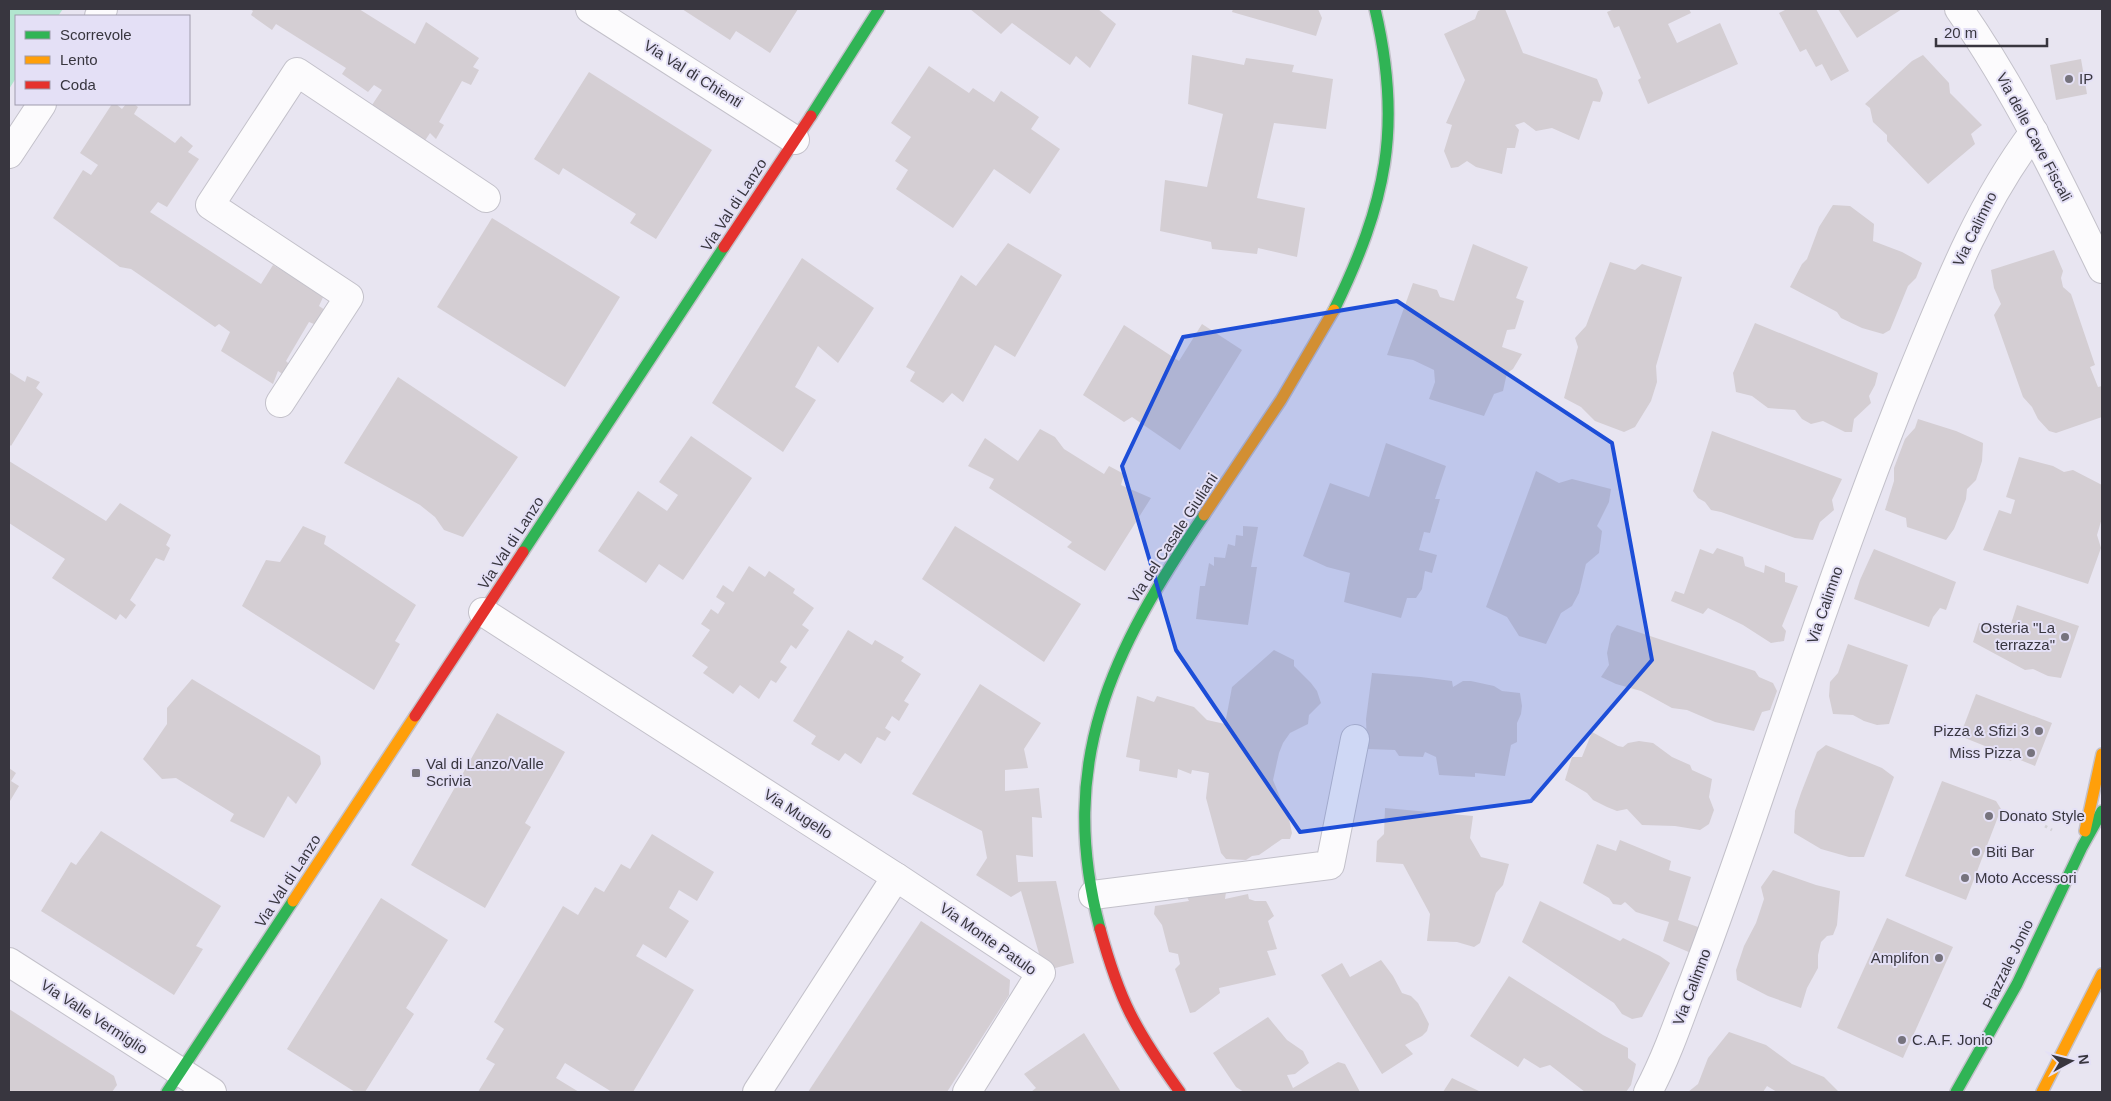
<svg xmlns="http://www.w3.org/2000/svg" width="2111" height="1101" font-family="Arial,sans-serif">
	<style>
		.green { fill: #b2e6cf }
		.building { fill: #d4ced3 }
		.lines { fill: none; stroke-linecap: round; stroke-linejoin: round }
		.street-casing { stroke: #c3c1ca; stroke-width: 30 }
		.fast-casing { stroke: #c3c1ca; stroke-width: 14 }
		.slow-casing { stroke: #c3c1ca; stroke-width: 14 }
		.jam-casing { stroke: #c3c1ca; stroke-width: 14 }
		.path { stroke: #d3d2d6; stroke-width: 3; stroke-dasharray: 2.5 4; stroke-linecap: butt }
		.street { stroke: #fcfbfd; stroke-width: 28 }
		.fast { stroke: #30b455; stroke-width: 11 }
		.slow { stroke: #ff9f0a; stroke-width: 11 }
		.jam { stroke: #e5322d; stroke-width: 11 }
		.marked { fill: #1d4ed8; fill-opacity: 0.2; stroke: #1d4ed8; stroke-width: 4; stroke-linejoin: round }
		.poi-dot { fill: #76737d; stroke: #e4e0f6; stroke-width: 2 }
		.labels { text-anchor: middle; stroke-width: 4; stroke-linejoin: round; paint-order: stroke }
		.street-label { font-size: 15px; fill: #38363f; stroke: #e4e0f6 }
		.poi-label { font-size: 15px; fill: #38363f; stroke: #e4e0f6; text-anchor: start }
	</style>
	<rect width="100%" height="100%" fill="#e8e5f1"/>
	<!-- green -->
	<polygon class="green" points="9,9 63,9 58,16 16,16 16,78 9,89"/>
	<!-- building -->
	<g class="building">
		<polygon points="250,9 359,9 415,44 426,22 479,58 473,67 479,70 471,85 462,81 439,122 444,125 436,139 430,133 424,142 368,111 382,90 374,85 368,92 342,74 346,68 276,24 272,30 251,15 253,11"/>
		<polygon points="682,9 798,9 770,53 736,31 730,40"/>
		<polygon points="970,9 1098,9 1116,24 1090,68 1076,56 1070,65 1012,23 1001,34"/>
		<polygon points="1233,9 1318,9 1322,18 1316,36 1232,12"/>
		<polygon points="1483,9 1505,9 1523,53 1597,79 1603,93 1600,102 1593,101 1579,140 1552,128 1536,131 1524,122 1515,125 1519,130 1515,148 1507,148 1502,174 1476,167 1467,161 1458,167 1451,168 1444,151 1452,125 1446,123 1465,80 1444,34 1475,19 1478,11"/>
		<polygon points="1614,9 1689,9 1691,13 1668,24 1677,43 1720,23 1738,64 1648,104 1638,80 1641,78 1619,26 1614,28 1607,12"/>
		<polygon points="1787,9 1816,9 1849,71 1831,81 1822,64 1816,67 1806,49 1800,52 1779,13"/>
		<polygon points="1838,9 1902,9 1857,38"/>
		<polygon points="1192,55 1244,65 1246,58 1294,65 1292,72 1333,79 1326,129 1274,123 1257,198 1305,208 1297,257 1258,248 1257,254 1212,249 1211,242 1160,231 1165,180 1207,187 1223,114 1188,104"/>
		<polygon points="1923,55 1949,83 1950,93 1982,125 1971,134 1975,144 1928,184 1887,141 1887,135 1873,122 1870,108 1865,104 1912,61"/>
		<polygon points="2081,59 2087,94 2056,100 2050,65"/>
		<polygon points="929,66 969,93 973,88 994,102 1001,91 1039,117 1031,129 1060,149 1030,194 994,169 953,228 896,189 908,170 895,161 911,137 891,123"/>
		<polygon points="589,72 712,150 656,239 630,223 636,214 563,168 559,175 534,159"/>
		<polygon points="112,104 116,104 122,109 126,104 134,104 138,107 134,114 175,143 181,136 193,146 188,152 199,159 167,207 158,202 150,212 261,284 273,265 324,295 319,306 325,310 314,324 309,322 286,361 290,365 284,375 278,371 273,384 221,351 230,332 219,324 215,327 131,269 120,267 53,218 83,170 91,175 98,165 80,153"/>
		<polygon points="1833,205 1850,206 1874,224 1873,241 1902,252 1922,263 1916,278 1908,286 1890,330 1883,334 1862,328 1841,318 1837,312 1790,287 1802,264 1807,259 1819,227"/>
		<polygon points="492,218 620,297 565,387 437,307"/>
		<polygon points="1008,243 1062,275 1015,357 995,345 963,402 952,393 943,403 910,381 915,372 906,367 961,275 976,286"/>
		<polygon points="1473,244 1528,267 1516,298 1524,301 1515,329 1507,330 1502,347 1522,354 1513,369 1507,373 1503,391 1494,394 1484,416 1429,399 1435,382 1434,370 1413,360 1387,355 1413,283 1437,290 1440,297 1454,301"/>
		<polygon points="2054,250 2063,271 2061,278 2063,287 2071,294 2095,365 2090,367 2098,387 2102,386 2102,417 2056,433 2049,431 2038,419 2032,407 2023,397 1994,315 2001,304 1994,288 1991,270"/>
		<polygon points="802,258 874,308 838,363 818,346 795,387 816,400 783,452 712,403"/>
		<polygon points="1610,262 1635,270 1642,264 1682,277 1656,366 1657,382 1651,401 1635,427 1624,432 1595,421 1581,407 1564,398 1578,347 1575,338 1586,326"/>
		<polygon points="1755,323 1878,373 1875,385 1869,396 1871,403 1854,419 1852,432 1845,432 1823,421 1811,424 1802,419 1795,410 1768,408 1752,396 1736,392 1733,373"/>
		<polygon points="1202,324 1242,350 1180,450 1132,417 1124,422 1083,395 1124,325 1179,361"/>
		<polygon points="9,372 25,382 27,376 40,382 36,388 43,394 11,446 9,444"/>
		<polygon points="398,377 518,457 463,537 444,530 435,517 420,505 344,463"/>
		<polygon points="1918,419 1956,431 1983,443 1982,461 1976,480 1967,489 1966,499 1954,529 1946,540 1907,527 1906,518 1885,510 1894,481 1894,468 1905,439 1915,428"/>
		<polygon points="1040,429 1055,437 1064,449 1104,474 1109,466 1124,474 1121,485 1151,498 1105,571 1067,547 1072,542 989,488 994,479 968,466 985,438 1018,461"/>
		<polygon points="1712,431 1842,479 1832,500 1834,510 1820,522 1813,540 1795,538 1721,512 1711,510 1705,502 1698,498 1693,491"/>
		<polygon points="691,436 752,478 683,580 659,564 646,583 598,551 638,491 667,511 678,495 659,482"/>
		<polygon points="1386,443 1446,466 1435,499 1440,499 1430,533 1424,532 1419,550 1437,555 1432,573 1425,571 1422,589 1416,598 1407,598 1401,618 1344,602 1350,573 1327,567 1303,556 1330,483 1369,497"/>
		<polygon points="2019,457 2053,466 2064,472 2073,470 2102,485 2102,518 2097,535 2101,548 2088,584 1983,550 1999,510 2011,514 2015,500 2006,497"/>
		<polygon points="9,461 106,521 120,503 171,535 166,545 170,548 164,561 156,558 130,600 136,605 126,619 120,614 116,620 52,578 65,559 9,523"/>
		<polygon points="1536,471 1559,483 1572,479 1611,489 1609,502 1597,526 1602,531 1599,553 1586,564 1579,593 1572,606 1561,613 1546,644 1519,636 1507,617 1486,607"/>
		<polygon points="303,526 326,536 324,544 416,605 395,641 400,644 374,690 242,606 266,560 280,562"/>
		<polygon points="955,526 1081,604 1044,662 922,579"/>
		<polygon points="1243,526 1258,527 1251,567 1257,567 1248,625 1196,619 1200,586 1205,586 1209,563 1214,566 1214,557 1225,558 1228,544 1235,546 1236,535 1243,536"/>
		<polygon points="1717,548 1743,557 1745,566 1764,573 1765,565 1785,573 1785,582 1798,586 1782,626 1786,631 1784,641 1771,643 1743,625 1708,608 1703,614 1671,601 1675,591 1684,594 1700,549 1713,554"/>
		<polygon points="1874,549 1956,582 1946,610 1940,608 1933,617 1929,627 1854,599 1860,580"/>
		<polygon points="749,566 765,577 769,571 795,589 793,593 814,608 802,625 809,630 796,649 791,645 780,662 787,667 776,683 771,680 759,699 740,685 733,694 703,673 708,667 692,656 710,630 701,624 711,609 718,614 725,603 716,597 723,585 733,592"/>
		<polygon points="2017,605 2079,626 2061,678 2048,676 2033,669 2025,670 1973,642 1979,623 2008,633"/>
		<polygon points="1617,625 1755,671 1759,677 1773,683 1777,691 1770,710 1762,712 1754,731 1715,722 1687,710 1672,708 1641,691 1616,684 1601,677 1609,665 1607,653 1611,634"/>
		<polygon points="848,630 872,645 875,640 904,657 901,661 921,674 904,701 909,704 899,721 892,716 885,728 891,732 885,741 877,737 861,764 845,753 839,761 811,744 816,736 793,721"/>
		<polygon points="1848,644 1908,665 1889,724 1877,725 1864,721 1853,715 1833,714 1829,696 1830,682 1838,673"/>
		<polygon points="1274,650 1294,660 1294,666 1311,683 1317,691 1321,703 1309,715 1308,724 1290,733 1283,743 1279,753 1273,780 1289,819 1292,833 1290,839 1282,839 1259,855 1252,856 1246,860 1226,859 1221,853 1206,798 1209,773 1192,770 1191,774 1178,769 1177,778 1139,771 1140,760 1126,757 1137,696 1154,702 1157,696 1194,707 1207,720 1225,724 1232,687"/>
		<polygon points="1372,673 1421,677 1452,681 1453,687 1463,681 1471,681 1494,686 1502,691 1520,693 1522,706 1521,714 1517,723 1517,742 1511,745 1505,776 1475,773 1475,777 1439,775 1436,757 1425,752 1423,757 1399,756 1395,750 1367,749 1366,719"/>
		<polygon points="192,679 320,756 321,764 296,804 288,796 264,838 230,821 234,814 176,778 162,779 143,759 167,724 167,708"/>
		<polygon points="980,684 1041,723 1024,749 1028,768 1005,770 1005,791 1039,788 1042,818 1032,817 1033,857 1016,855 1018,882 1056,881 1074,963 1044,971 1021,891 1011,897 976,875 987,858 982,831 912,794"/>
		<polygon points="1976,694 2052,723 2035,766 2013,757 2011,761 1983,750 1985,746 1960,736"/>
		<polygon points="497,713 565,752 525,823 531,827 485,908 411,865"/>
		<polygon points="1592,732 1618,746 1623,747 1628,743 1639,741 1653,743 1672,757 1690,765 1692,770 1712,779 1709,797 1714,810 1709,824 1700,830 1675,826 1642,825 1627,809 1617,811 1607,807 1593,800 1587,793 1565,780 1572,757 1582,757"/>
		<polygon points="1826,745 1882,768 1894,777 1864,857 1849,857 1821,849 1794,833 1795,811 1801,793 1817,752"/>
		<polygon points="9,768 16,773 11,781 19,786 10,801"/>
		<polygon points="1942,781 1996,801 2001,809 1966,900 1905,876"/>
		<polygon points="1385,808 1473,816 1470,838 1481,857 1509,864 1503,885 1496,893 1480,943 1474,947 1457,942 1427,941 1430,914 1403,864 1376,862 1377,841 1384,834"/>
		<polygon points="101,831 221,906 196,946 203,949 174,995 41,911 71,862 76,865"/>
		<polygon points="652,834 714,872 697,901 679,890 669,908 689,921 666,958 643,944 636,956 694,990 633,1092 612,1092 565,1063 556,1078 579,1092 478,1092 495,1064 486,1059 504,1029 494,1022 563,906 578,915 595,887 604,892 621,864 630,869"/>
		<polygon points="1620,840 1671,861 1669,870 1691,877 1678,920 1701,928 1691,953 1663,941 1669,922 1636,912 1625,902 1621,905 1613,904 1609,898 1583,883 1597,844 1616,851"/>
		<polygon points="1773,870 1816,885 1840,891 1837,925 1833,935 1827,936 1821,942 1818,955 1818,968 1807,988 1801,1008 1768,996 1737,980 1736,970 1744,946 1756,923 1764,899 1761,887"/>
		<polygon points="1218,888 1219,893 1226,892 1225,899 1248,894 1249,899 1255,901 1266,901 1274,916 1268,921 1277,949 1267,951 1276,975 1219,988 1220,993 1195,1012 1190,1013 1175,969 1180,964 1178,954 1169,952 1162,925 1154,914 1155,906 1189,901 1186,895"/>
		<polygon points="381,898 448,940 406,1008 414,1014 365,1092 355,1092 287,1049"/>
		<polygon points="1540,901 1620,941 1623,938 1660,956 1670,963 1642,1017 1632,1019 1622,1014 1614,1003 1522,942"/>
		<polygon points="1887,918 1953,947 1903,1058 1837,1028"/>
		<polygon points="921,921 1010,980 1009,995 947,1092 808,1092"/>
		<polygon points="1381,960 1393,976 1402,993 1411,996 1418,1003 1429,1024 1427,1031 1422,1036 1405,1045 1413,1054 1382,1074 1321,975 1342,963 1350,977"/>
		<polygon points="1509,976 1603,1035 1628,1048 1628,1058 1636,1064 1631,1085 1626,1092 1585,1092 1550,1065 1540,1068 1524,1058 1518,1067 1470,1036"/>
		<polygon points="9,1009 114,1076 117,1085 112,1092 9,1092"/>
		<polygon points="1268,1017 1287,1040 1303,1051 1309,1063 1295,1074 1287,1075 1293,1088 1338,1062 1345,1064 1360,1092 1244,1092 1236,1087 1213,1053"/>
		<polygon points="1729,1032 1766,1045 1792,1064 1824,1077 1839,1092 1777,1092 1767,1086 1763,1092 1688,1092 1698,1084 1708,1058"/>
		<polygon points="1084,1033 1121,1092 1031,1092 1036,1088 1024,1074"/>
		<polygon points="1452,1078 1481,1092 1443,1092"/>
	</g>
	<g class="lines">
		<defs>
			<g id="street">
				<polyline points="590,9 795,140"/>
				<path d="M1959,9c57,82 100,171 143,260"/>
				<polyline points="99,16 103,9"/>
				<polyline points="9,154 42,104"/>
				<polyline points="280,403 349,297 210,205 297,72 486,198"/>
				<polyline points="483,612 896,877 757,1092"/>
				<polyline points="896,877 1041,973 967,1092"/>
				<polyline points="1093,895 1330,865 1355,739"/>
				<polyline points="9,962 212,1092"/>
				<path d="M1648,1092c16,-30 28,-63 40,-96 22,-57 42,-114 62,-172 52,-153 103,-306 164,-456 34,-83 66,-164 120,-236"/>
			</g>
			<g id="fast">
				<polyline points="811,116 879,9"/>
				<path d="M1334,310c52,-107 69,-183 41,-301"/>
				<polyline points="523,552 724,247"/>
				<path d="M1100,929c-44,-168 12,-278 104,-414"/>
				<polyline points="167,1092 293,901"/>
				<polyline points="1956,1092 2017,984 2082,847 2102,811"/>
			</g>
			<g id="slow">
				<polyline points="1204,515 1281,400 1334,310"/>
				<polyline points="2085,831 2102,754"/>
				<polyline points="293,901 415,716"/>
				<polyline points="2042,1092 2102,974"/>
			</g>
			<g id="jam">
				<polyline points="724,247 811,116"/>
				<polyline points="415,716 523,552"/>
				<path d="M1100,929c8,29 17,58 30,84 14,28 32,54 50,79"/>
			</g>
		</defs>
		<!-- street casing -->
		<use href="#street" class="street-casing"/>
		<!-- fast casing -->
		<use href="#fast" class="fast-casing"/>
		<!-- slow casing -->
		<use href="#slow" class="slow-casing"/>
		<!-- jam casing -->
		<use href="#jam" class="jam-casing"/>
		<!-- path -->
		<polyline class="path" points="2045,826 2052,830"/>
		<!-- street -->
		<use href="#street" class="street"/>
		<!-- fast -->
		<use href="#fast" class="fast"/>
		<!-- slow -->
		<use href="#slow" class="slow"/>
		<!-- jam -->
		<use href="#jam" class="jam"/>
	</g>
	<!-- marked area -->
	<path class="marked" d="M1397,301l215,142 40,217 -121,141 -231,31 -124,-182 -54,-184 61,-129z"/>
	<!-- markers -->
	<g class="poi-dot">
		<circle cx="2069" cy="79" r="5"/>
		<circle cx="2065" cy="637" r="5"/>
		<circle cx="2039" cy="731" r="5"/>
		<circle cx="2031" cy="753" r="5"/>
		<rect x="411" y="768" width="10" height="10" rx="2.5"/>
		<circle cx="1989" cy="816" r="5"/>
		<circle cx="1976" cy="852" r="5"/>
		<circle cx="1965" cy="878" r="5"/>
		<circle cx="1939" cy="958" r="5"/>
		<circle cx="1902" cy="1040" r="5"/>
	</g>
	<g class="labels">
		<!-- street labels -->
		<g class="street-label">
			<text transform="translate(693 74) rotate(32)" y="5">Via Val di Chienti</text>
			<text transform="translate(2034 137) rotate(62)" y="5">Via delle Cave Fiscali</text>
			<text transform="translate(734 205) rotate(-57)" y="5">Via Val di Lanzo</text>
			<text transform="translate(1975 229) rotate(-64)" y="5">Via Calimno</text>
			<text transform="translate(1173 538) rotate(-57)" y="5">Via del Casale Giuliani</text>
			<text transform="translate(511 543) rotate(-57)" y="5">Via Val di Lanzo</text>
			<text transform="translate(1825 605) rotate(-71)" y="5">Via Calimno</text>
			<text transform="translate(798 814) rotate(33)" y="5">Via Mugello</text>
			<text transform="translate(288 881) rotate(-57)" y="5">Via Val di Lanzo</text>
			<text transform="translate(988 939) rotate(35)" y="5">Via Monte Patulo</text>
			<text transform="translate(2008 964) rotate(-64)" y="5">Piazzale Jonio</text>
			<text transform="translate(1692 987) rotate(-69)" y="5">Via Calimno</text>
			<text transform="translate(94 1017) rotate(33)" y="5">Via Valle Vermiglio</text>
		</g>
		<!-- poi labels -->
		<g class="poi-label">
			<text x="2079" y="84">IP</text>
			<text x="2055" y="633" text-anchor="end">Osteria "La<tspan x="2055" dy="17">terrazza"</tspan></text>
			<text x="2029" y="736" text-anchor="end">Pizza &amp; Sfizi 3</text>
			<text x="2021" y="758" text-anchor="end">Miss Pizza</text>
			<text x="426" y="769">Val di Lanzo/Valle<tspan x="426" dy="17">Scrivia</tspan></text>
			<text x="1999" y="821">Donato Style</text>
			<text x="1986" y="857">Biti Bar</text>
			<text x="1975" y="883">Moto Accessori</text>
			<text x="1929" y="963" text-anchor="end">Amplifon</text>
			<text x="1912" y="1045">C.A.F. Jonio</text>
		</g>
	</g>
	<!-- border -->
	<rect width="2111" height="1101" fill="none" stroke="#38363f" stroke-width="20"/>
	<!-- legend -->
	<rect x="15" y="15" width="175" height="90" fill="#e4e0f6" stroke="#9f9cad"/>
	<rect x="25" y="31" width="25" height="8" fill="#30b455" stroke="#9f9cad"/>
	<text x="60" y="40" font-size="15" fill="#38363f">Scorrevole</text>
	<rect x="25" y="56" width="25" height="8" fill="#ff9f0a" stroke="#9f9cad"/>
	<text x="60" y="65" font-size="15" fill="#38363f">Lento</text>
	<rect x="25" y="81" width="25" height="8" fill="#e5322d" stroke="#9f9cad"/>
	<text x="60" y="90" font-size="15" fill="#38363f">Coda</text>
	<!-- north arrow -->
	<g transform="translate(2071 1061) rotate(83)" stroke="#e4e0f6" stroke-width="4" paint-order="stroke">
	<path d="M0-4L9 19L0 12L-9 19Z" fill="#38363f"/>
	<text y="-8" font-size="14" font-weight="bold" text-anchor="middle" fill="#38363f">N</text>
	</g>
	<!-- scale -->
	<path d="M1936 38v8h111v-8" fill="none" stroke="#38363f" stroke-width="2.5"/>
	<text x="1944" y="38" font-size="15" fill="#38363f" stroke="#e4e0f6" stroke-width="4" paint-order="stroke">20 m</text>
</svg>
